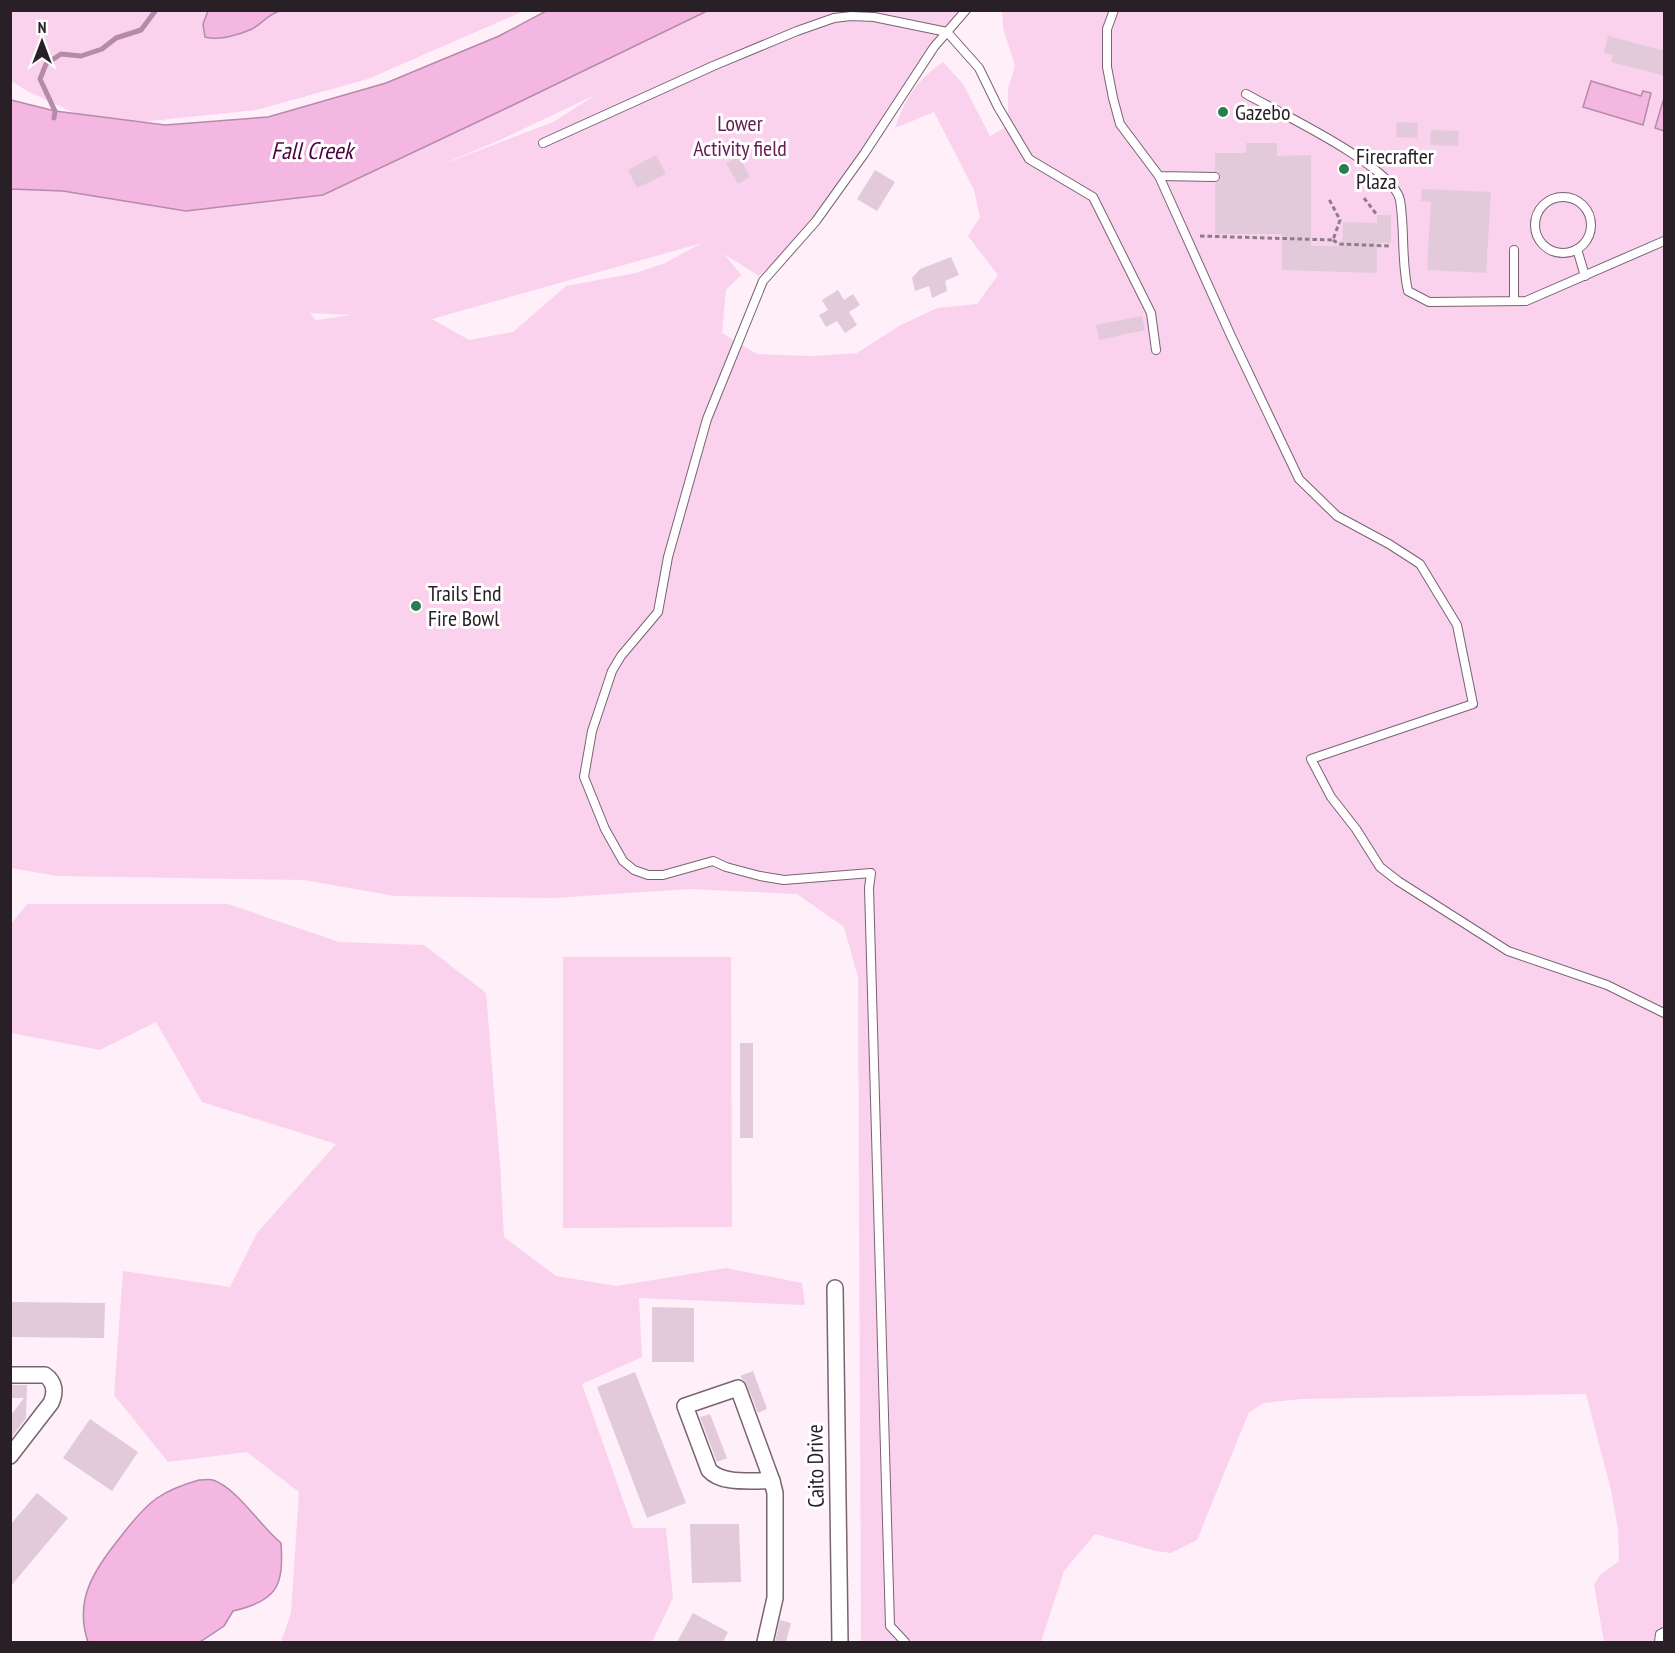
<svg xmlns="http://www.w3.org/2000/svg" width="1675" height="1653" font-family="'PT Sans Narrow',sans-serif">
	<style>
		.green { fill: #fad2ee; fill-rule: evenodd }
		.water { fill: #f3b7e2; stroke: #b68aaa; stroke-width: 1.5 }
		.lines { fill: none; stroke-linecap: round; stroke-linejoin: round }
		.stream { stroke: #b68aaa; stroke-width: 5 }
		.building { fill: #e2cadb }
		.service-casing { stroke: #796372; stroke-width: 10 }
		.minor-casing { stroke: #796372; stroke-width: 18 }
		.path { stroke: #8b7f87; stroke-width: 3; stroke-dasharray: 4.5 3; stroke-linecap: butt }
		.service { stroke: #fff; stroke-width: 8 }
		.minor { stroke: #fff; stroke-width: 15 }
		.poi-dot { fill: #277e52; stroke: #fff; stroke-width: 2 }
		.labels { text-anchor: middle; stroke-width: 6; stroke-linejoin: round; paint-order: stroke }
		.poi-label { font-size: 22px; fill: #292027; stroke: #fff; text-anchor: start }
		.park-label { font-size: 22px; fill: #642056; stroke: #fff }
		.street-label { font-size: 22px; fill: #292027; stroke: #fff }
		.water-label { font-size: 24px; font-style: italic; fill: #4a043e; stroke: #fff }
	</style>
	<rect width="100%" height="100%" fill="#feeff9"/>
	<!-- green -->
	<g class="green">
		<polygon points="10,11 524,11 368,79 256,110 103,126 29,92 11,81"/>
		<path d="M707,11h261l-24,24 -130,188 -55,53 -35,-22 17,21 -15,15 -4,43 35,21 55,2 45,-3 42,-27 38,-18 40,-4 21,-29 -30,-39 12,-19 -6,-27 -40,-78 -39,16c12,-32 20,-46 48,-66l20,22 27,52 18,-10v-37l7,-23 -12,-38 -1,-17h662v1631h-60l-10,-57 6,-10 19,-14 -1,-32 -7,-39 -25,-96 -285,5 -37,4 -15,9 -52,128 -26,13 -15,-2 -61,-17 -31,37 -23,71h-180l-3,-665 -14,-50 -47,-33 -108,-5 -135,9 -160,-2 -90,-16 -247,-4 -46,-8v-679l312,6 186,-88zM597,94l-44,28 -115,44 62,-26zM702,243l-37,20 -29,10 -70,13 -53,46 -44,8 -37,-21zM310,313l42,2 -36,5z"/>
		<polygon points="27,904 228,904 339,942 424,945 486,993 500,1163 504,1237 556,1276 617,1286 726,1268 802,1283 805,1305 639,1298 642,1357 582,1384 633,1528 666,1528 673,1598 652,1642 281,1642 291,1613 299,1492 247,1452 168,1462 114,1395 123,1271 230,1287 257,1233 336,1144 202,1102 156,1022 100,1050 11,1033 11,924"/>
		<polygon points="563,957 731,957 732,1227 563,1228"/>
	</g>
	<!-- water -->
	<g class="water">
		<polygon points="548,10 707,11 509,107 323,195 186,211 63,191 11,189 11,100 55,111 165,125 268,117 386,83 499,36"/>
		<path d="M208,11h72c-12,3 -18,13 -28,18 -13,6 -34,12 -47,8l-2,-13z"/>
		<polygon points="1591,81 1641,96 1643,91 1651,93 1643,125 1583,107"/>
		<polygon points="1663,101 1664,101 1664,131 1655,128"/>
		<path d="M199,1480c4,0 11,-1 14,0 24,8 48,47 68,63 3,43 -4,58 -48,68l-9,15 -24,16h-112c-15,-44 8,-74 34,-107 10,-13 21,-27 35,-37 12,-8 28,-14 42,-18z"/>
	</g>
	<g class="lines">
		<!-- stream -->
		<polyline class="stream" points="54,118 55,111 40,79 46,64 61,54 81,56 102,49 116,38 141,30 156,10"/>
	</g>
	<!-- building -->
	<g class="building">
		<polygon points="1608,36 1665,51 1665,76 1611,62 1613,55 1604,53"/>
		<polygon points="1397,122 1418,123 1417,138 1396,137"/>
		<polygon points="1431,130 1459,131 1458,146 1430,145"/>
		<polygon points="1246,143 1277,143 1277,156 1311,155 1311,246 1342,246 1343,222 1377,223 1377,215 1391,215 1391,243 1377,243 1377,273 1282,270 1282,234 1215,234 1215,183 1220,181 1221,177 1215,171 1215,153 1246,153"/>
		<polygon points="656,155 666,174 637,188 628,170"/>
		<polygon points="739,156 750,177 738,184 726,163"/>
		<polygon points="875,170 895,182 877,211 857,199"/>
		<polygon points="1422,189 1491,192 1486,273 1427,270 1431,202 1421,201"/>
		<polygon points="951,257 959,275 945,281 947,291 932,298 929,286 915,291 912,278 920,269"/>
		<polygon points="838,290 844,300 853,294 860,305 849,312 857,325 845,333 837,321 826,327 819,315 828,310 822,300"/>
		<polygon points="1142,316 1145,330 1099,340 1096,325"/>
		<rect x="740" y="1043" width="13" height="95"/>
		<polygon points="10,1302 105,1303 104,1338 10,1337"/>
		<polygon points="652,1307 694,1308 694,1362 652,1362"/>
		<polygon points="753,1371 767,1409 758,1413 747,1385 740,1376"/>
		<polygon points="635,1372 686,1503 647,1518 597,1387"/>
		<polygon points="10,1385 27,1385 26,1418 10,1439 10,1416 24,1398 10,1398"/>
		<polygon points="710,1414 727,1458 717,1462 700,1417"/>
		<polygon points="90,1419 138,1452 112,1491 63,1458"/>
		<polygon points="37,1493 68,1518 10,1587 10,1525"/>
		<polygon points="690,1524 739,1524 741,1582 692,1583"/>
		<polygon points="693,1613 728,1632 723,1642 677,1642"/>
		<polygon points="780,1620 791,1623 786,1642 775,1642"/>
	</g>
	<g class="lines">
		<defs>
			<g id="service">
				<polyline points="1114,10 1107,29 1107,67 1113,98 1120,124 1159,176 1215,177"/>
				<path d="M1246,94c32,18 147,72 154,106 5,30 1,61 8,91l21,11 97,-1 138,-60"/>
				<polyline points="543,143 713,66 797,31 834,18 851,16 874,17 947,32 979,68 998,107 1029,159 1093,197 1151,313 1156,350"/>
				<polyline points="1159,176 1231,336 1299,479 1337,516 1389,544 1420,564 1457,625 1473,704 1311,759 1331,797 1356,829 1380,867 1398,881 1508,951 1607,985 1664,1013"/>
				<circle cx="1563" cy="225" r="28"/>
				<polyline points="1577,249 1585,276"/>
				<polyline points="1514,250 1514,301"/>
				<polyline points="905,1642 890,1626 869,888 871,873 784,880 760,876 726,867 713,861 663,875 648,875 634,870 623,861 605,829 584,777 592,731 612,671 621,656 658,612 668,557 707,419 763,281 816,221 864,154 934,47 966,10"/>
				<polyline points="1659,1642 1660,1634 1664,1632"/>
			</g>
			<g id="minor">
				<polyline points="835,1288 840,1642"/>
				<path d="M10,1375h35c10,7 11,17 6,28l-41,53"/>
				<path d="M738,1388l34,93c-19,-1 -50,4 -63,-11l-24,-64z"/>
				<polyline points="765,1642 775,1598 775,1493 772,1481"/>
			</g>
		</defs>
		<!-- service casing -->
		<use href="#service" class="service-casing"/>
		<!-- minor casing -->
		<use href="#minor" class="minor-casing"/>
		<!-- path -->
		<g class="path">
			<polyline points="1364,198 1377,215"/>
			<polyline points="1200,236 1333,240 1340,220 1329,199"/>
			<polyline points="1333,240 1339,244 1390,246"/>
		</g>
		<!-- service -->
		<use href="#service" class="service"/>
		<!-- minor -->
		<use href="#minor" class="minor"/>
	</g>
	<!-- markers -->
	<g class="poi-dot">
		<circle cx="1223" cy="112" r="6"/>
		<circle cx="1344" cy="169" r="6"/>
		<circle cx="416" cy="606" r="6"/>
	</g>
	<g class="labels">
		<!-- poi labels -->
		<g class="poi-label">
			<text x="1235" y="120">Gazebo</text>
			<text x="1356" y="164">Firecrafter<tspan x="1356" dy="25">Plaza</tspan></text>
			<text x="428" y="601">Trails End<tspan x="428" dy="25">Fire Bowl</tspan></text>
		</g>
		<!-- park labels -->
		<g class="park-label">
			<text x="740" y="131">Lower<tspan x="740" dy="25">Activity field</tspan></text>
		</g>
		<!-- street labels -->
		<g class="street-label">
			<text transform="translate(815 1466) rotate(-91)" y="8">Caito Drive</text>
		</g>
		<!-- water labels -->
		<g class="water-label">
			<text x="312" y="159">Fall Creek</text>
		</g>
	</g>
	<!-- border -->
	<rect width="1675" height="1653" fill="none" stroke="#292027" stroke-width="24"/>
	<!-- north arrow -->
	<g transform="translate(42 42)" stroke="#ffffff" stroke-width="4.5" paint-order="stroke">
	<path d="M0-4.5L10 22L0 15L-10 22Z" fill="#292027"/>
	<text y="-9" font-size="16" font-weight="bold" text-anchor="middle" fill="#292027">N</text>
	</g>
</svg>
